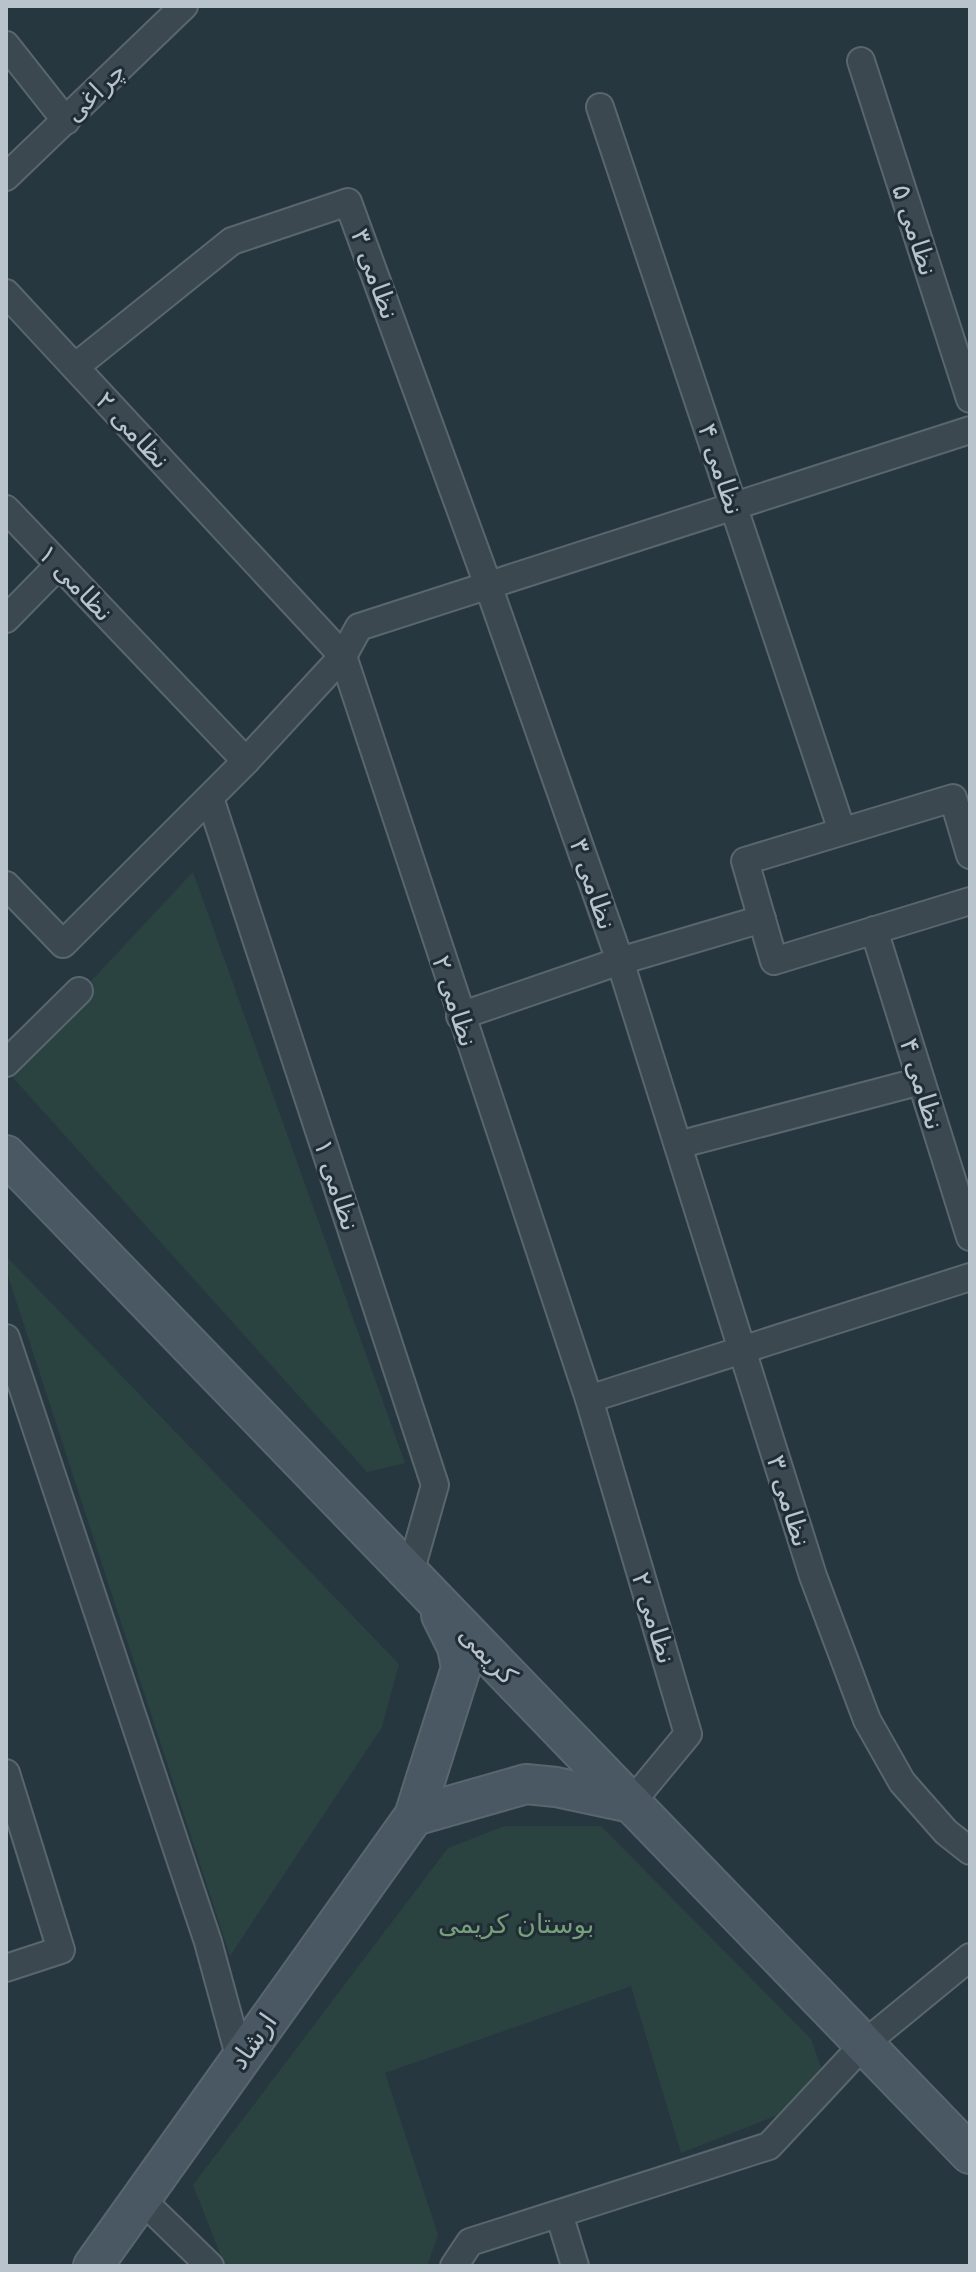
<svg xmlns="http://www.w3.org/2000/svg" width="976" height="2272" font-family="'DejaVu Sans','Noto Sans Arabic',sans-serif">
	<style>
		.green { fill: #2a4340 }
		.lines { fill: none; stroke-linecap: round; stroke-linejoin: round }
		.street-casing { stroke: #59666e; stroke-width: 30 }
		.secondary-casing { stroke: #59666e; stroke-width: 42 }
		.street { stroke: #3b4850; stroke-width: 26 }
		.secondary { stroke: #495863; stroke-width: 38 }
		.labels { text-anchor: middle; stroke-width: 6; stroke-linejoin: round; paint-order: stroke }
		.street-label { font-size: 26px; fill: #b8c3cb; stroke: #202d36 }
		.park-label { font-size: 26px; fill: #779f78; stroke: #202d36 }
	</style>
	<rect width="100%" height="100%" fill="#273740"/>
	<!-- green -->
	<g class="green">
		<polygon points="193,872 405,1463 367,1472 7,1071"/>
		<polygon points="6,1256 399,1664 382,1727 230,1956 6,1270"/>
		<polygon points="505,1826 601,1826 811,2039 822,2070 791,2110 681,2153 631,1986 385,2073 438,2235 427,2266 225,2266 193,2185 448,1848"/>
	</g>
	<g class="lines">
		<defs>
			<g id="street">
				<polyline points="6,45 66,121"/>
				<polyline points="861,61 970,399"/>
				<polyline points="600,107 842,831"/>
				<polyline points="6,177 184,6"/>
				<polyline points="6,293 343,656 589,1399 688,1734 631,1803"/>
				<polyline points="75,367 232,241 348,202 488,585 620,961 813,1576 867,1720 902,1782 946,1832 970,1851"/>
				<polyline points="6,509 246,761"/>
				<polyline points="6,619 59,565"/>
				<polyline points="210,798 435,1485 410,1573"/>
				<polyline points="970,855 953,798 745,861 774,961 970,901"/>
				<polyline points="6,885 63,944 246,761 343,656 359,627 970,430"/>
				<polyline points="874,930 970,1237"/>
				<polyline points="460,1016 620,961 762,919"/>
				<polyline points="6,1063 79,991"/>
				<polyline points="678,1145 921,1081"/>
				<polyline points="6,1338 208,1942 240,2059"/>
				<polyline points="589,1399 970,1277"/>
				<polyline points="6,1773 61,1950 6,1968"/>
				<polyline points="141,2199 210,2266"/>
				<polyline points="559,2214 575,2266"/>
				<polyline points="454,2266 470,2242 769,2146 864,2044 970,1957"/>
			</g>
			<g id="secondary">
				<polyline points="6,1155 970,2154"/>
				<polyline points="414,1816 526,1784 556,1787 631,1803"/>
				<polyline points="93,2266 414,1816 461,1668 457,1647 441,1615"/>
			</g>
		</defs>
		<!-- street casing -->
		<use href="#street" class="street-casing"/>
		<!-- secondary casing -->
		<use href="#secondary" class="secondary-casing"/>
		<!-- street -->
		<use href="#street" class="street"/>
		<!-- secondary -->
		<use href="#secondary" class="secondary"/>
	</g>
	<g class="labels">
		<!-- street labels -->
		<g class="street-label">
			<text transform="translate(95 92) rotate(-44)" y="9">چراغی</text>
			<text transform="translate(915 230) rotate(72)" y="9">نظامی ۵</text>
			<text transform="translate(375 274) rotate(70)" y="9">نظامی ۳</text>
			<text transform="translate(133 430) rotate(47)" y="9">نظامی ۲</text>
			<text transform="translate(721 469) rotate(72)" y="9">نظامی ۴</text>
			<text transform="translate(76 583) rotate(46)" y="9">نظامی ۱</text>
			<text transform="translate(593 884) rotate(71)" y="9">نظامی ۳</text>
			<text transform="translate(455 1001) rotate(72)" y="9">نظامی ۲</text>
			<text transform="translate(922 1084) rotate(73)" y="9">نظامی ۴</text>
			<text transform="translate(337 1185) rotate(72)" y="9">نظامی ۱</text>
			<text transform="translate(789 1501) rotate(73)" y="9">نظامی ۳</text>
			<text transform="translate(654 1618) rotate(73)" y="9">نظامی ۲</text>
			<text transform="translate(488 1655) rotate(46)" y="9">کریمی</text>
			<text transform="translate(253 2041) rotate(-55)" y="9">ارشاد</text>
		</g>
		<!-- park labels -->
		<g class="park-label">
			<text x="516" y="1933">بوستان کریمی</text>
		</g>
	</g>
	<!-- border -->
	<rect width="976" height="2272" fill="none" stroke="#b8c3cb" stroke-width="16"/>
</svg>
